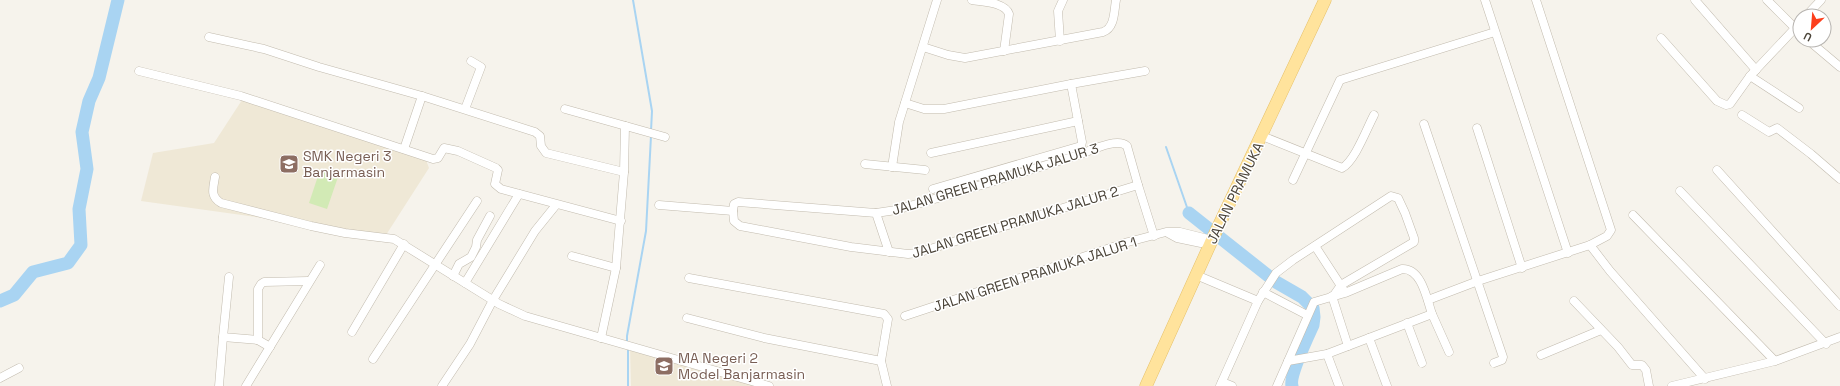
<svg xmlns="http://www.w3.org/2000/svg" width="1840" height="386" font-family="'Space Grotesk',sans-serif">
	<style>
		.education { fill: #efe8d6 }
		.green { fill: #d2eab5 }
		.lines { fill: none; stroke-linecap: round; stroke-linejoin: round }
		.stream { stroke: #a9d4f2; stroke-width: 2 }
		.river { stroke: #a9d4f2; stroke-width: 13 }
		.minor-casing { stroke: #c2bbae; stroke-width: 9 }
		.primary-casing { stroke: #e6c16a; stroke-width: 13 }
		.minor { stroke: #fff; stroke-width: 8 }
		.primary { stroke: #ffe39c; stroke-width: 12 }
		.labels { text-anchor: middle; stroke-width: 3; stroke-linejoin: round; paint-order: stroke }
		.education-label { font-size: 14px; fill: #785e54; stroke: #fff; text-anchor: start }
		.street-label { font-size: 14px; fill: #4b4439; stroke: #fff }
	</style>
	<rect width="100%" height="100%" fill="#f6f3ec"/>
	<!-- education -->
	<g class="education">
		<polygon points="242,100 426,160 429,168 386,235 141,201 153,153 214,143"/>
		<polygon points="630,346 762,386 631,386"/>
	</g>
	<!-- green -->
	<polygon class="green" points="320,170 338,177 327,209 309,203"/>
	<g class="lines">
		<!-- stream -->
		<g class="stream">
			<polyline points="633,0 652,111 651,131"/>
			<polyline points="1166,147 1189,213"/>
			<polyline points="627,343 627,336 646,231 651,136"/>
			<polyline points="628,348 628,386"/>
		</g>
		<!-- river -->
		<g class="river">
			<path d="M1189,213l87,69 26,15 11,11 1,9 -1,8c-5,11 -24,51 -21,61"/>
			<polyline points="0,301 14,295 33,272 68,263 81,245 79,209 87,169 82,132 89,101 99,78 118,0"/>
		</g>
		<defs>
			<g id="minor">
				<path d="M972,0c10,2 33,2 37,14l-5,37"/>
				<polyline points="1485,0 1568,253"/>
				<polyline points="1695,0 1756,70"/>
				<polyline points="1767,0 1800,33"/>
				<polyline points="1806,16 1821,0"/>
				<polyline points="209,37 264,49 319,67 422,96 535,132 540,136 541,146 546,153 624,172"/>
				<polyline points="1661,38 1717,101 1726,105 1730,104 1750,76 1800,23"/>
				<polyline points="1808,40 1840,67"/>
				<polyline points="1060,41 1058,11 1063,0"/>
				<path d="M923,47l25,8 17,3 138,-26c12,-4 11,-21 13,-32"/>
				<polyline points="139,71 241,96 433,159 438,158 444,148 458,151 496,168 498,170 495,184 501,189 621,221"/>
				<polyline points="1750,76 1799,108"/>
				<polyline points="905,103 924,109 944,109 1071,84 1145,71"/>
				<polyline points="465,109 481,67 471,61"/>
				<polyline points="565,109 665,137"/>
				<polyline points="1742,115 1769,132 1777,128 1811,154 1840,179"/>
				<polyline points="1424,124 1503,357 1502,360 1494,363"/>
				<polyline points="1477,128 1522,268"/>
				<path d="M1262,136l80,32c13,-7 25,-40 32,-53"/>
				<polyline points="404,149 422,96"/>
				<polyline points="931,153 1078,121"/>
				<polyline points="865,164 925,170"/>
				<polyline points="892,167 899,122 937,0"/>
				<polyline points="1717,170 1840,306"/>
				<path d="M215,177c-2,12 -5,19 6,26l90,23 34,7 49,6 105,65 26,12 244,70"/>
				<polyline points="1293,180 1340,80 1495,32"/>
				<polyline points="933,189 1081,146 1082,142 1071,84"/>
				<polyline points="1680,191 1826,344"/>
				<polyline points="659,205 733,211 734,221 740,226 851,247 908,254 917,253 1138,185 1154,236"/>
				<path d="M733,211l1,-7 4,-2 138,11 20,-3c61,-17 122,-36 182,-55 12,-4 39,-18 49,-9l11,39"/>
				<polyline points="876,213 889,252"/>
				<polyline points="1633,215 1775,361"/>
				<polyline points="1168,233 1177,238 1201,243"/>
				<polyline points="1590,245 1610,271 1705,379"/>
				<polyline points="1315,246 1343,289"/>
				<polyline points="572,256 616,268"/>
				<path d="M1402,269c20,-1 25,31 30,45l-105,40 -39,7 26,-59 31,-9z"/>
				<polyline points="1196,275 1258,301"/>
				<polyline points="453,276 459,264 471,257 476,247 477,240 490,216"/>
				<polyline points="229,277 223,337 258,340"/>
				<polyline points="689,278 884,314 888,319 881,361 887,386"/>
				<polyline points="465,283 519,194"/>
				<polyline points="1263,292 1307,315"/>
				<polyline points="1332,296 1348,346"/>
				<polyline points="1428,300 1478,281 1590,245 1607,236 1611,230 1536,0"/>
				<polyline points="1574,301 1618,347 1632,365 1642,365 1646,370 1649,386"/>
				<polyline points="1432,314 1449,352"/>
				<polyline points="905,316 1128,242 1166,232 1180,232 1212,240"/>
				<polyline points="687,318 764,338 881,361"/>
				<polyline points="1407,323 1422,363"/>
				<polyline points="352,332 404,244"/>
				<polyline points="601,338 616,268 624,172 625,126"/>
				<polyline points="1369,338 1387,386"/>
				<polyline points="270,347 258,340 258,289 261,284 264,282 308,281"/>
				<polyline points="1327,354 1339,386"/>
				<polyline points="1541,355 1601,330"/>
				<polyline points="373,359 477,201"/>
				<polyline points="0,378 19,368"/>
				<polyline points="1222,382 1232,386"/>
				<polyline points="219,386 223,337"/>
				<polyline points="246,386 320,265"/>
				<polyline points="442,386 470,344 493,300 535,231 556,205"/>
				<polyline points="1220,386 1258,301 1276,273 1293,260 1391,196 1398,198 1405,213 1414,238 1414,242 1341,285 1334,295"/>
				<polyline points="1277,386 1288,361"/>
				<polyline points="1672,386 1775,361 1840,337"/>
			</g>
			<polyline id="primary" points="1146,386 1212,240 1325,0"/>
		</defs>
		<!-- minor casing -->
		<use href="#minor" class="minor-casing"/>
		<!-- primary casing -->
		<use href="#primary" class="primary-casing"/>
		<!-- minor -->
		<use href="#minor" class="minor"/>
		<!-- primary -->
		<use href="#primary" class="primary"/>
	</g>
	<!-- icons -->
	<defs>
		<symbol id="school-square" viewBox="-11 -11 22 22"><rect x="-9" y="-9" width="18" height="18" rx="4" fill="#8d6e63" stroke="#fff"/><path d="M0-5L7-2L0 1L-7-2ZM-4 1L0 2.5L4 1V4Q0 6-4 4Z" fill="#fff"/></symbol>
	</defs>
	<g fill-rule="evenodd">
		<use href="#school-square" x="278" y="153" width="22" height="22"/>
		<use href="#school-square" x="653" y="355" width="22" height="22"/>
	</g>
	<g class="labels">
		<!-- education labels -->
		<g class="education-label">
			<text x="303" y="161">SMK Negeri 3<tspan x="303" dy="16">Banjarmasin</tspan></text>
			<text x="678" y="363">MA Negeri 2<tspan x="678" dy="16">Model Banjarmasin</tspan></text>
		</g>
		<!-- street labels -->
		<g class="street-label">
			<text transform="translate(995 179) rotate(-17)" y="5">JALAN GREEN PRAMUKA JALUR 3</text>
			<text transform="translate(1235 193) rotate(-64)" y="5">JALAN PRAMUKA</text>
			<text transform="translate(1015 222) rotate(-17)" y="5">JALAN GREEN PRAMUKA JALUR 2</text>
			<text transform="translate(1035 274) rotate(-18)" y="5">JALAN GREEN PRAMUKA JALUR 1</text>
		</g>
	</g>
	<!-- north arrow -->
	<g transform="translate(1812 28) rotate(206)"><circle r="19" fill="#ffffff" stroke="#b7b4b0"/>
	<path d="M0-3L7 15L0 10L-7 15Z" fill="#fc3f1d"/>
	<text y="-6" font-size="11" font-weight="bold" text-anchor="middle" fill="#4b4439">U</text>
	</g>
</svg>
